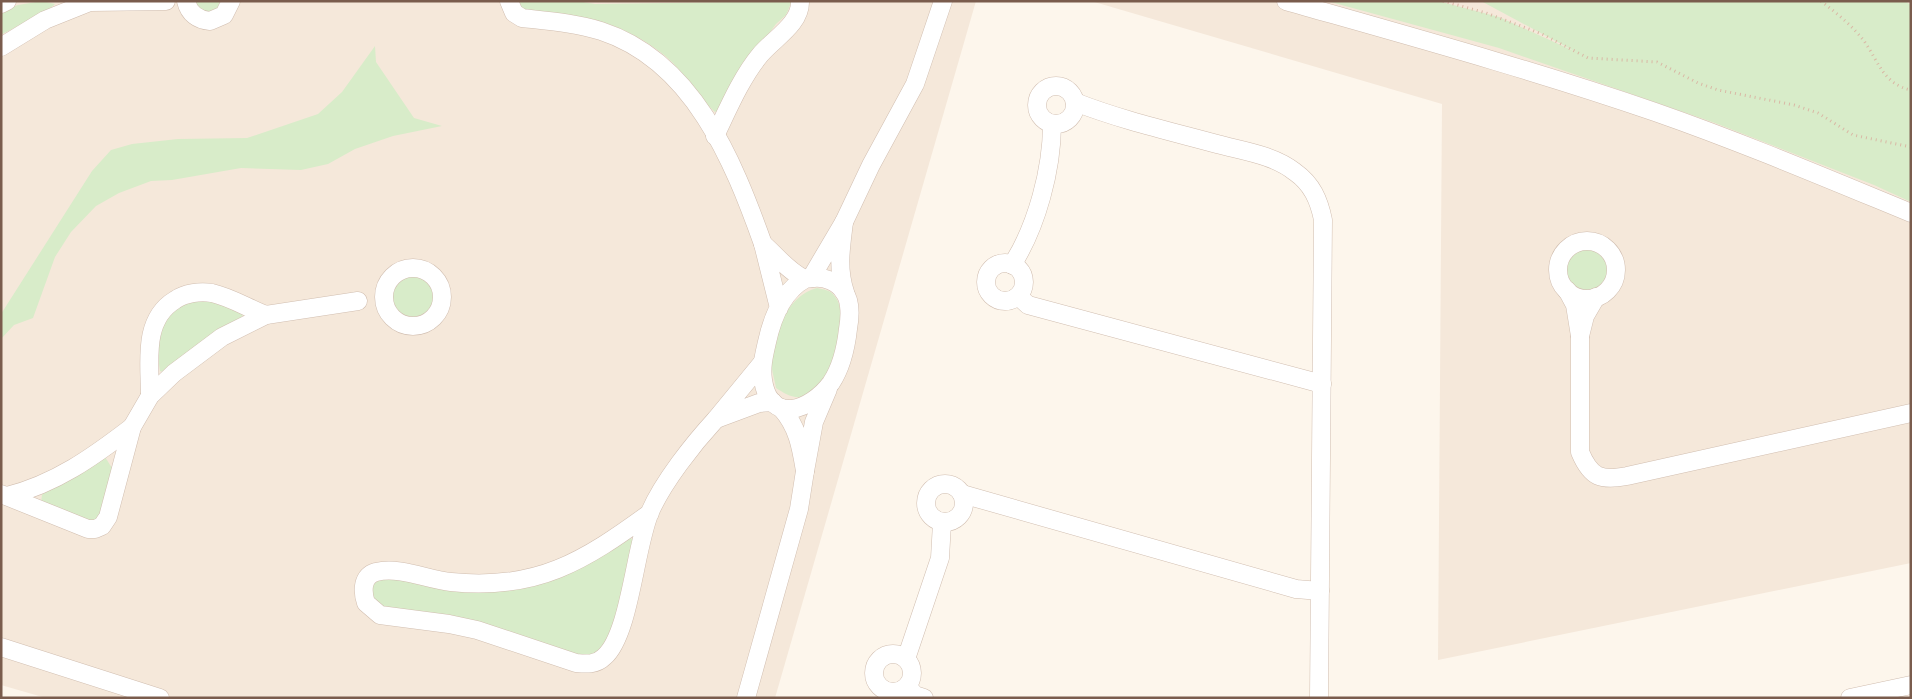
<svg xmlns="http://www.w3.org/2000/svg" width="1912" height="699" font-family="Rubik,sans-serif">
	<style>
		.residential { fill: #f5e8da }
		.green { fill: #d8ecc9 }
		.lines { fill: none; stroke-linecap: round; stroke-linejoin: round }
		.street-casing { stroke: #d1beb0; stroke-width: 19 }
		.path { stroke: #d9b8a5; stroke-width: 3; stroke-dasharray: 1 4; stroke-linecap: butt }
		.street { stroke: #fff; stroke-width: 18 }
	</style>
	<rect width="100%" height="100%" fill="#fdf6ec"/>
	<!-- residential -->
	<g class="residential">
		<polygon points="1,1 976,1 775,698 46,698 1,685"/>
		<polygon points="1091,1 1911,1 1911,563 1438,660 1442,104"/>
	</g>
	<!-- green -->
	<g class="green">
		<path d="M42,1l13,3c-6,7 -42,24 -54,31v-24l17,-6z"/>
		<polygon points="191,1 225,1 224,5 205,15"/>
		<path d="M517,1h60l18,3 197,-3 -6,14 -10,9 -33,44 -19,39 -9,5c-16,-14 -27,-33 -42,-49 -20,-20 -56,-39 -83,-44 -21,-5 -44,-5 -65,-7z"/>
		<polygon points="1327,1 1438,1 1499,17 1576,52 1481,1 1905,1 1911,5 1911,202 1874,185 1715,123 1499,48"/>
		<polygon points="375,46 376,62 414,118 442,126 393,136 355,149 328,164 301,170 241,168 172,180 151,181 119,193 96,206 71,232 55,257 33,318 14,325 1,339 1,314 92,171 111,150 132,144 178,139 247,138 318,114 342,92"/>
		<circle cx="1587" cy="269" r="23"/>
		<circle cx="412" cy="297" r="23"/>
		<path d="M817,288c9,2 14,2 19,10 9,12 4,50 -1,64 -4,13 -21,33 -34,35 -10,1 -17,-4 -25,-9 -1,-6 -3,-13 -4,-19 -4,-29 15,-74 45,-81z"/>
		<polygon points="206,298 240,310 243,315 238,321 166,373 160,371 157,350 160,327 180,304"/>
		<polygon points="105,457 112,468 107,506 94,524 41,502 42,495 47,488"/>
		<polygon points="634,538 617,617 599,655 584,659 377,608 370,587 379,580 394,577 555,578 586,565 625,540"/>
	</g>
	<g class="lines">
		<defs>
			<g id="street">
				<path d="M186,1c3,13 12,19 24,20l14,-6 7,-14"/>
				<path d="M509,1l5,12 8,5c27,3 53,5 79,13 92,30 132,129 162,213"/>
				<path d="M1286,1c123,35 247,69 369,111 86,30 171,66 256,101"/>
				<polyline points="1,4 7,1"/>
				<polyline points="1,47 45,20 90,2 166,1"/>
				<circle cx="1056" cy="105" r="19"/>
				<path d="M1075,102c46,18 94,29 142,42 26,7 57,11 78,28 17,12 24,28 28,48l-4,478"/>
				<path d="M715,136c13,-27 26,-58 45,-81 13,-16 41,-31 40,-54"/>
				<polyline points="844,222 871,165 915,84 943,1"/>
				<circle cx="1587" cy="270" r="29"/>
				<circle cx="1005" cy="282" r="19"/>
				<path d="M1012,265c25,-39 40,-96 40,-141"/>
				<circle cx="413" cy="297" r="29"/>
				<path d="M811,278l33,-56c-3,25 -7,46 1,70"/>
				<polyline points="1567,290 1575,305 1580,336 1585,316 1596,297"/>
				<polyline points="1018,296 1028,305 1322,384"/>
				<path d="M779,308l-16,-64c12,10 25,27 40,34 4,1 8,0 11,0 11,-1 24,4 30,14 7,9 6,26 4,37 -2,18 -7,39 -17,54 -20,27 -61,43 -68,-3 -2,-13 1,-25 4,-38 5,-23 16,-51 38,-63"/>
				<path d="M1580,336v116c11,26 21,29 47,24l284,-63"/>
				<polyline points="762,363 716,419 759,403 773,402"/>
				<path d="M150,396c0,-33 -8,-76 25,-96 10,-7 25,-9 37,-7 18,4 36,15 54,22"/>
				<path d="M781,408c17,19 20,39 24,63l9,-49 14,-33"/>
				<circle cx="945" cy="503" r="19"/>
				<polyline points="1,494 88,529 95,529 102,526 108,517 132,427 150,396 174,373 222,337 266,315 358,301"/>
				<polyline points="962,494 1296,589 1320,591"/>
				<path d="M7,496c48,-12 86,-39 125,-69"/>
				<path d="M650,513c-66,48 -113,78 -199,69 -23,-2 -51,-16 -75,-10 -14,4 -14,19 -10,31l14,12 69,9 28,6 99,33c10,1 20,2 28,-6 26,-22 31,-111 46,-145 13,-30 43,-68 66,-93"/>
				<polyline points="1,647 160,698"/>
				<circle cx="893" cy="673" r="19"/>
				<polyline points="906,659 940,558 942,523"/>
				<polyline points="907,686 915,695 924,698"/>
				<polyline points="746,698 799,509 805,471"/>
				<polyline points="1850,698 1911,685"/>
			</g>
		</defs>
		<!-- street casing -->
		<use href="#street" class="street-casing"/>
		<!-- path -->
		<g class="path">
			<polyline points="1443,1 1486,13 1542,34 1588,58 1657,62 1698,83 1718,90 1794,105 1818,113 1853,135 1911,147"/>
			<path d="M1821,1c15,12 32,25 43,40 15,21 19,43 47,49"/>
		</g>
		<!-- street -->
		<use href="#street" class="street"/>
	</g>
	<!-- border -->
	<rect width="1912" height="699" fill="none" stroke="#7a5c4d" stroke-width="5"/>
</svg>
